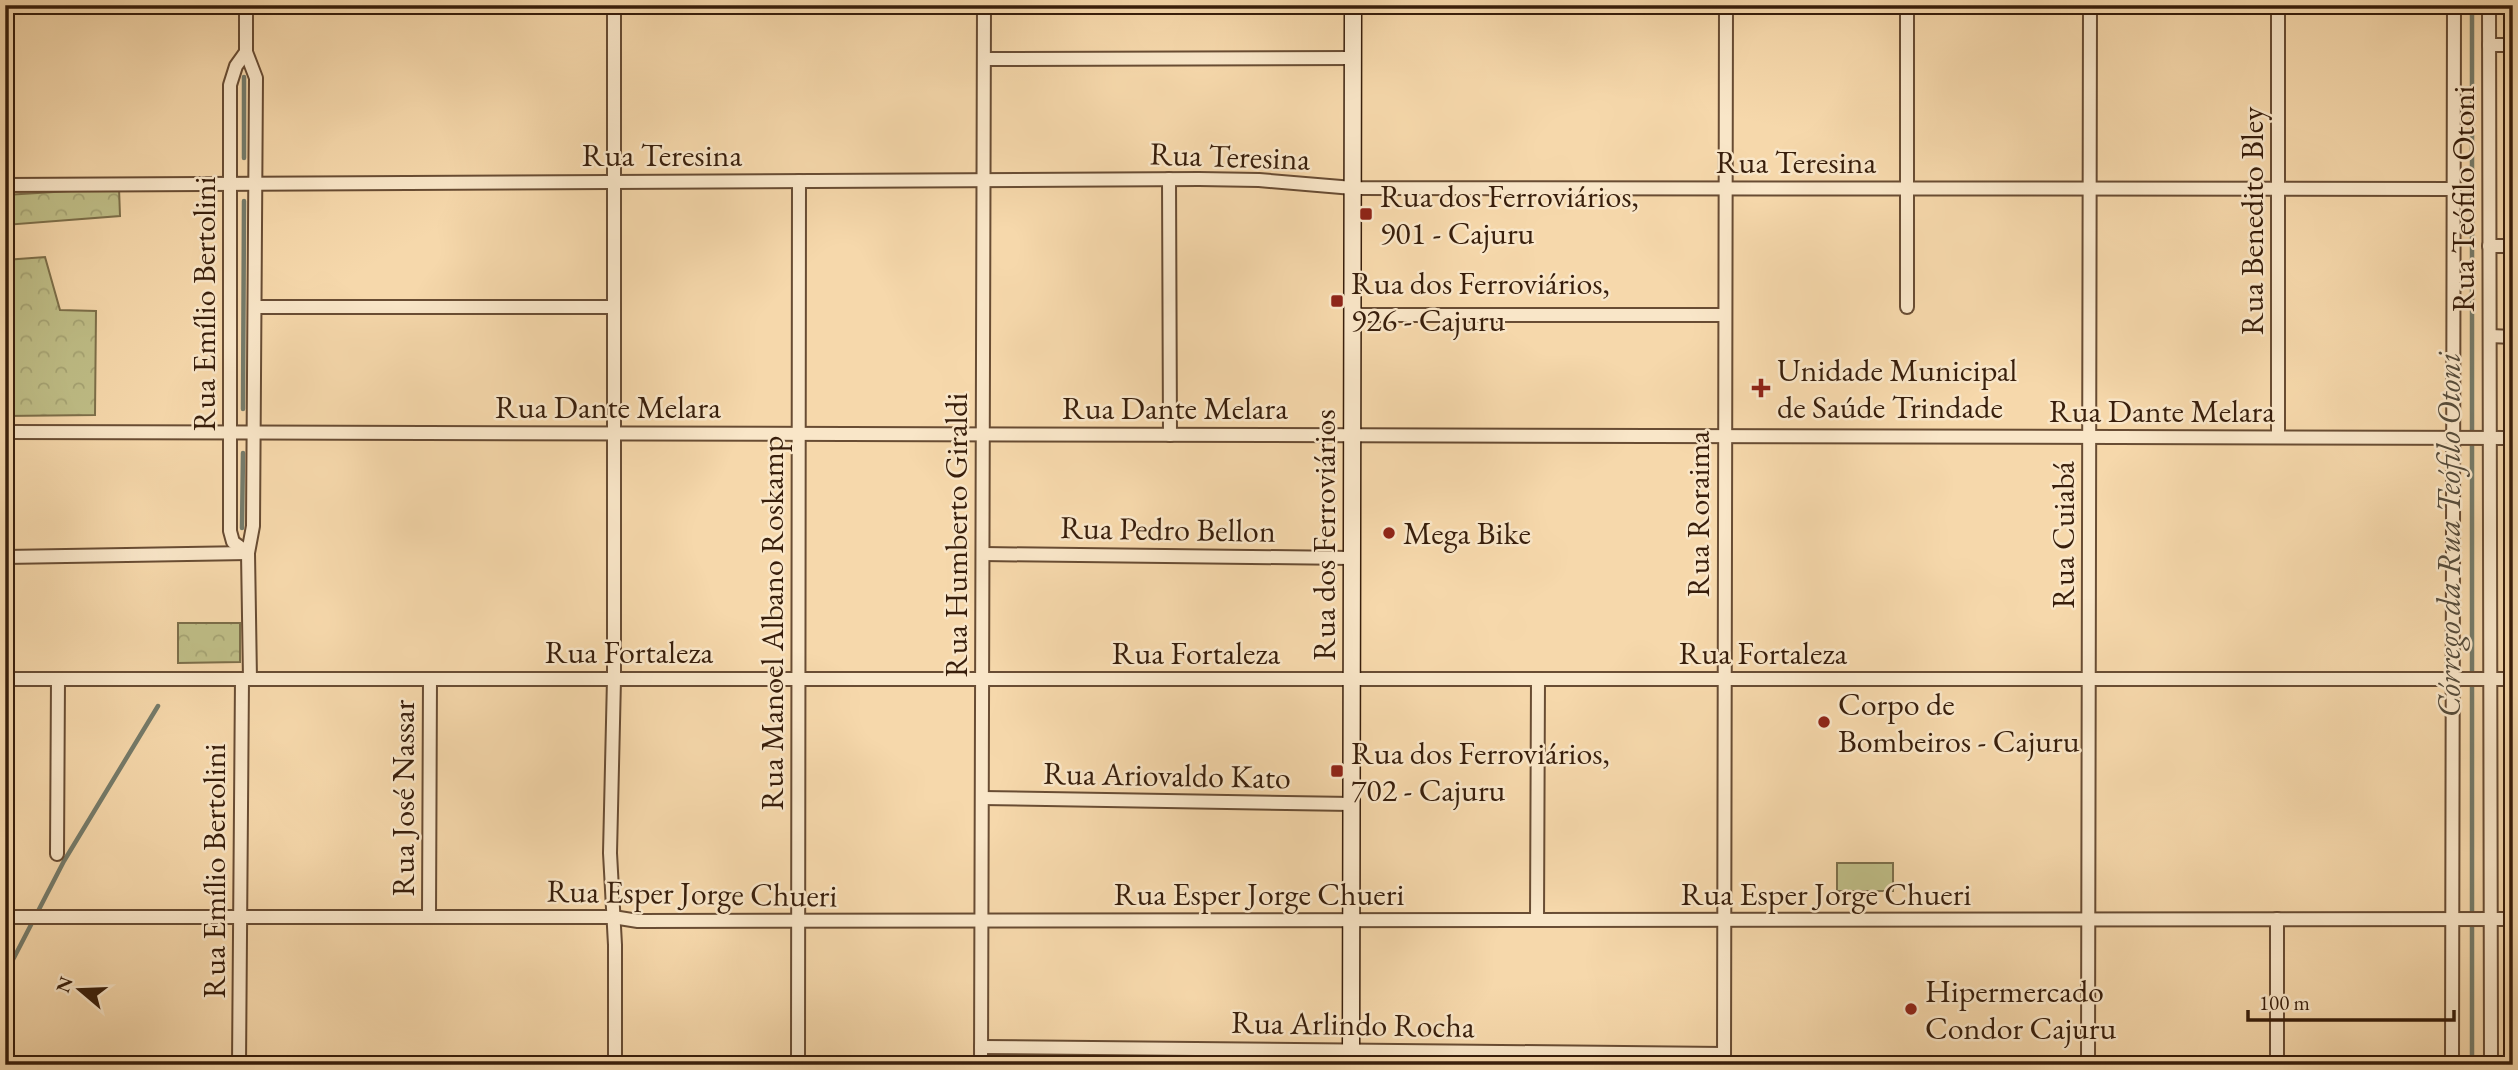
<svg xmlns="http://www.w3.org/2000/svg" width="2518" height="1070" font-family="'EB Garamond',serif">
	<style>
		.forest { fill: url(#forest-crowns); stroke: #7c6e49; stroke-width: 2 }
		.garden { fill: #bfbe87; stroke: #7c6e49; stroke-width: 2 }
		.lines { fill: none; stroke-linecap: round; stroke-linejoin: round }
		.stream { stroke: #757b6a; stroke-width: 4.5 }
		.street-casing { stroke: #684c33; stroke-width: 16 }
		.secondary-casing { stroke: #381e0b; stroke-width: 19 }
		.street { stroke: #f9e6c8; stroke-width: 12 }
		.secondary { stroke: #f9e6c8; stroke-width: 16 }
		.poi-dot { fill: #8f2418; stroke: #f9e6c8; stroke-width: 2.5 }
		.labels { text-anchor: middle; stroke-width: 5; stroke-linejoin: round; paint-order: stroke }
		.street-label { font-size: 32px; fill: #381e0b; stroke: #f9e6c8 }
		.poi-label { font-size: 32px; fill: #381e0b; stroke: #f9e6c8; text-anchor: start }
		.water-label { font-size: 33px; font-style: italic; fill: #564c3b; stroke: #f9e6c8 }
	</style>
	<defs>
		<pattern id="forest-crowns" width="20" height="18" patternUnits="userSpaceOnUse" patternTransform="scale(1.75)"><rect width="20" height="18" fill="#bfbe87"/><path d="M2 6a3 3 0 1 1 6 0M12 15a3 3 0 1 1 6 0" fill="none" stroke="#a5a373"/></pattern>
	</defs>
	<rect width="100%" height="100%" fill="#f6d8ab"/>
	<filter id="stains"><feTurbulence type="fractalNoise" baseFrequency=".00286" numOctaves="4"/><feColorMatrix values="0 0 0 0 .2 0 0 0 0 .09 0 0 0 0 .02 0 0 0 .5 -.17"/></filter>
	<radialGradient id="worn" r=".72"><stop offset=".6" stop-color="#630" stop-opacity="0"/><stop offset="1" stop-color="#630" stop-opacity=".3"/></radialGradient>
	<!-- forest -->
	<g class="forest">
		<polygon points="119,188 120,216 5,225 5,195"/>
		<polygon points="45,257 60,310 96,311 95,415 5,416 5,366 12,367 5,357 5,260"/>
		<polygon points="178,623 240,623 240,662 178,663"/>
	</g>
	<!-- garden -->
	<rect class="garden" x="1837" y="863" width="56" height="28"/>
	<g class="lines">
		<!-- stream -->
		<g class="stream">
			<polyline points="2472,5 2472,1065"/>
			<polyline points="244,77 244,158"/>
			<polyline points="243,409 244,201"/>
			<polyline points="242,528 243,453"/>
			<polyline points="5,975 64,861 158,706"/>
		</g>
		<defs>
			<g id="street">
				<polyline points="246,5 246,52 256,78 253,526 248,553 250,679"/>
				<polyline points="614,5 614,679 610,853 615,945 615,1065"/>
				<polyline points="2489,5 2491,1065"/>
				<polyline points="2489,45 2513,45"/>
				<polyline points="246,52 236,66 230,85 230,531 233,542 248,553"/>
				<polyline points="984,59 1353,58"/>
				<polyline points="1169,179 1170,435"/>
				<polyline points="5,185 1199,179 1259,180 1353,188 2454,189"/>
				<polyline points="2489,246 2513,246"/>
				<polyline points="255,307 614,307"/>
				<polyline points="1907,307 1907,5"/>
				<polyline points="1353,315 1725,315"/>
				<polyline points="2490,336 2513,337"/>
				<polyline points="5,432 2513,438"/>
				<polyline points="2278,437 2278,5"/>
				<polyline points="983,554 1352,558"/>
				<polyline points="5,557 248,553"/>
				<polyline points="5,679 2513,679"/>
				<polyline points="982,798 1352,804"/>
				<polyline points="57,854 58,679"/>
				<polyline points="5,917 613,917 638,921 2513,919"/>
				<polyline points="429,917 430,679"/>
				<polyline points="2277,919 2277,1065"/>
				<polyline points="1537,920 1538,679"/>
				<polyline points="981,1047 1724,1054"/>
				<polyline points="239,1065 242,679"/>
				<polyline points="798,1065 799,181"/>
				<polyline points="981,1065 984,5"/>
				<polyline points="1724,1065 1726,5"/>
				<polyline points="2088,1065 2090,5"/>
				<polyline points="2452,1065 2454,5"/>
			</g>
			<polyline id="secondary" points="1351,1065 1353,5"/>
		</defs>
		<!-- street casing -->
		<use href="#street" class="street-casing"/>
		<!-- secondary casing -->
		<use href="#secondary" class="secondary-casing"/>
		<!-- street -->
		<use href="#street" class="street"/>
		<!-- secondary -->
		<use href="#secondary" class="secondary"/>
	</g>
	<!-- markers -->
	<g class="poi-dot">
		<rect x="1359" y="207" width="14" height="14" rx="3.5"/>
		<rect x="1330" y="294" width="14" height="14" rx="3.5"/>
		<path d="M1757.5 377.5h7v7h7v7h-7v7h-7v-7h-7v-7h7z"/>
		<circle cx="1389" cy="533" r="7"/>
		<circle cx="1824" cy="722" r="7"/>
		<rect x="1330" y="764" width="14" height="14" rx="3.5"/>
		<circle cx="1911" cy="1009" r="7"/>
	</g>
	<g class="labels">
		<!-- street labels -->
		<g class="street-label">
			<text x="662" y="166">Rua Teresina</text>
			<text transform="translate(1230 156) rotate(2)" y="11">Rua Teresina</text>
			<text x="1796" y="173">Rua Teresina</text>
			<text transform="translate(2463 199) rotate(-90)" y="11">Rua Teófilo Otoni</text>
			<text transform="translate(2252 221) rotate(-90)" y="11">Rua Benedito Bley</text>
			<text transform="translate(204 304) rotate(-90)" y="11">Rua Emílio Bertolini</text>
			<text x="608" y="418">Rua Dante Melara</text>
			<text x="1175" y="419">Rua Dante Melara</text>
			<text x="2162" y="422">Rua Dante Melara</text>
			<text transform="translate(1698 514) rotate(-90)" y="11">Rua Roraima</text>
			<text transform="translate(1168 529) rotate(1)" y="11">Rua Pedro Bellon</text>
			<text transform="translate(956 535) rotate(-90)" y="11">Rua Humberto Giraldi</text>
			<text transform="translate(1324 535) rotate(-90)" y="11">Rua dos Ferroviários</text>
			<text transform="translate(2063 535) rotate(-90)" y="11">Rua Cuiabá</text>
			<text transform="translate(772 623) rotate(-90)" y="11">Rua Manoel Albano Roskamp</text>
			<text x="629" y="663">Rua Fortaleza</text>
			<text x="1196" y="664">Rua Fortaleza</text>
			<text x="1763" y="664">Rua Fortaleza</text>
			<text transform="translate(1167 775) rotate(1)" y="11">Rua Ariovaldo Kato</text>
			<text transform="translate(403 798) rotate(-90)" y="11">Rua José Nassar</text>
			<text transform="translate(214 871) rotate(-90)" y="11">Rua Emílio Bertolini</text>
			<text transform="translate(692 893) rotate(1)" y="11">Rua Esper Jorge Chueri</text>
			<text x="1259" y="905">Rua Esper Jorge Chueri</text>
			<text x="1826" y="905">Rua Esper Jorge Chueri</text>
			<text transform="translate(1353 1024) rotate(1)" y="11">Rua Arlindo Rocha</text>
		</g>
		<!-- poi labels -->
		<g class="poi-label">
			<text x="1380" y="207">Rua dos Ferroviários,<tspan x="1380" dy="37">901 - Cajuru</tspan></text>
			<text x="1351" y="294">Rua dos Ferroviários,<tspan x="1351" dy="37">926 - Cajuru</tspan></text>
			<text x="1777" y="381">Unidade Municipal<tspan x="1777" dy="37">de Saúde Trindade</tspan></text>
			<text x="1403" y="544">Mega Bike</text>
			<text x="1838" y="715">Corpo de<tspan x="1838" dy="37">Bombeiros - Cajuru</tspan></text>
			<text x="1351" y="764">Rua dos Ferroviários,<tspan x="1351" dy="37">702 - Cajuru</tspan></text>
			<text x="1925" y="1002">Hipermercado<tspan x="1925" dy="37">Condor Cajuru</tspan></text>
		</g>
		<!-- water labels -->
		<g class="water-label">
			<text transform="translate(2448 535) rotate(-90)" y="12">Córrego da Rua Teófilo Otoni</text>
		</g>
	</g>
	<!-- margin -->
	<rect width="2518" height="1070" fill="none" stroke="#f6d8ab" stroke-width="28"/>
	<rect x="7" y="7" width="2504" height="1056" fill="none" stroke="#381e0b" stroke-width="3.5"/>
	<rect x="14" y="14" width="2490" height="1042" fill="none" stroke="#381e0b" stroke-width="2"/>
	<!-- north arrow -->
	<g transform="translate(80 990) rotate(289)" stroke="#f9e6c8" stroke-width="5" paint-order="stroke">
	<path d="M0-5L12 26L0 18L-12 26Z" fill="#381e0b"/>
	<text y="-10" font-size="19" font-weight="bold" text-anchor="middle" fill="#381e0b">N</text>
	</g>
	<!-- scale -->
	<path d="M2248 1010v10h206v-10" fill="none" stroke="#381e0b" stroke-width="3.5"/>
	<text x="2259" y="1010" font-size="21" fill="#381e0b" stroke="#f9e6c8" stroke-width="5" paint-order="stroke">100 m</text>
	<rect width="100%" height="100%" filter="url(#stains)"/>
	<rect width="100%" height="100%" fill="url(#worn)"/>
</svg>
